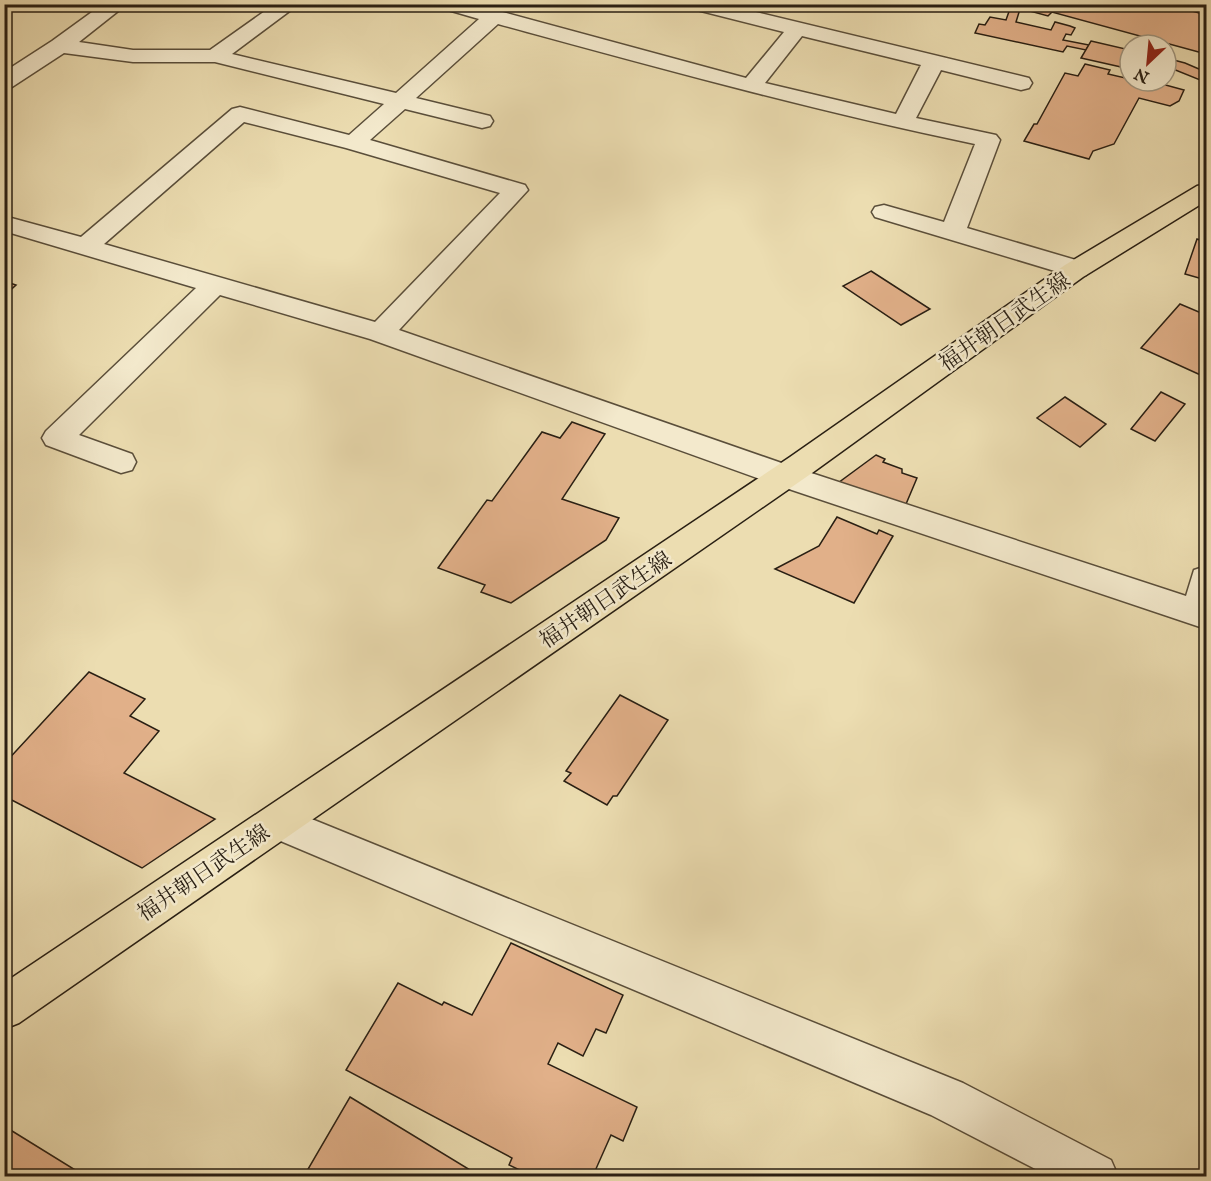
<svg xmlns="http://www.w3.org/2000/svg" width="1211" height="1181" font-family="'IM FELL English','Noto Serif JP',serif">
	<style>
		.building { fill: #e1b089; stroke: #291f13; stroke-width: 1.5 }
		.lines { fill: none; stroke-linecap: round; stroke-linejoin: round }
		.minor-casing { stroke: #5a4e3a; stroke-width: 3 }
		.major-casing { stroke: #291f13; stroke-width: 3 }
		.minor { fill: #f3e9cc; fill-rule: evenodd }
		.major { fill: #ecddb1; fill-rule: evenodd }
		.labels { text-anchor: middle; stroke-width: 5; stroke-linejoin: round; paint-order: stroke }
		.street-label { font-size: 22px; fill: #291f13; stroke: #f3e9cc }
	</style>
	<rect width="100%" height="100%" fill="#ecddb1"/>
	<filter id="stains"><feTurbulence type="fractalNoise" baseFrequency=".00333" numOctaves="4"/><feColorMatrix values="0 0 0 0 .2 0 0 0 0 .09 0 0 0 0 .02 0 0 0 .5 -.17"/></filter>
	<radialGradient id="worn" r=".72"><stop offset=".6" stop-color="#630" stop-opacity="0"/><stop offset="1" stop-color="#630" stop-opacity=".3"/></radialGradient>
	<!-- building -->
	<g class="building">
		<polygon points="1004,4 1168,4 1203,14 1204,12 1206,13 1206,54 1052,12 1048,16"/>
		<polygon points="1011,6 1020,9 1016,22 1051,30 1055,22 1070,26 1075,28 1071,35 1066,34 1063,40 1089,45 1086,50 1067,46 1063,52 975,33 979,24 985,25 990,17 1006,20"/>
		<polygon points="1091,41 1130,50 1130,69 1081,58"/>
		<polygon points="1166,58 1185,63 1206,72 1206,75 1200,80 1173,69 1169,78 1166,77"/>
		<polygon points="1085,64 1110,70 1108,74 1130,79 1130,81 1148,83 1151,81 1184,90 1179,101 1170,106 1139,98 1114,144 1093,151 1089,159 1024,141 1034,124 1037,124 1065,73 1078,76"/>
		<polygon points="1197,239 1206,242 1206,280 1185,274"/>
		<polygon points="871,271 930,309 901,325 843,286"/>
		<polygon points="4,281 16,285 4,296"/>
		<polygon points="1180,304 1206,315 1205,377 1141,348"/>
		<polygon points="1161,392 1185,404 1155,441 1131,429"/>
		<polygon points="1065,397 1106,424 1080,447 1037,418"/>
		<polygon points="572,422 605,434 562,499 619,518 606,540 511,603 481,592 485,585 438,568 487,500 492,501 542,432 560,438"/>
		<polygon points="876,455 885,459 883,462 902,469 902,473 917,478 906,504 838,483"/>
		<polygon points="837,517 877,534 879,530 893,536 854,603 775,569 819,546"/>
		<polygon points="89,672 145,699 130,716 159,731 124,773 215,819 142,868 4,796 4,764"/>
		<polygon points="620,695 668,720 617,796 613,796 607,805 564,781 571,773 566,771"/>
		<polygon points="511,943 623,995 606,1033 596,1029 583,1056 558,1043 548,1064 637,1107 623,1141 611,1135 595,1171 606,1176 532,1176 509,1165 512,1158 346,1070 398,983 442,1005 444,1002 472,1015"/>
		<polygon points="350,1097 480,1176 304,1176"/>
		<polygon points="4,1126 85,1176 4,1176"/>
	</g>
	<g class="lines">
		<defs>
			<g id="minor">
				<path d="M103,4h24l-48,38 54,8h77l65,-46h24l-67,50 164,39 83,-74 -38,-11 -3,-4h35l273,74 38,-46 -95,-24 -3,-4h37l306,74 3,5 -3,5 -8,2 -80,-20 -25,48 80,17 4,5 -33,88 119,35 4,6 -4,6 -9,2 -9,-2 -193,-58 -3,-5 3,-5 9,-2 60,17 31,-78c-161,-33 -319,-77 -477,-120l-82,74 74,18 3,5 -3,5 -8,2 -77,-19 -35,31 155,45 3,5 -129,140 397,138 390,128 8,-26 12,-4v63l-432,-145 -404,-145 -150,-44 -141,140 53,19 4,8 -4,8 -11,3 -75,-28 -4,-7 4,-7 150,-143 -192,-57v-15l77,21 151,-128 8,-2 109,28 35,-31 -169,-42h-82l-69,-9 -52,34 -8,1v-16l48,-31zM802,36l119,29 -25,49 -131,-31zM244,122l102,26 154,45 -125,129 -271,-78z"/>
				<polygon points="277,805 963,1083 1111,1160 1118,1176 1049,1176 931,1115 264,834 258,822 264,810"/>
			</g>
			<polygon id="major" points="1206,184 1206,201 1083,277 812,473 19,1023 4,1029 4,983 790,457 1065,265 1197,186"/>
		</defs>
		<!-- minor casing -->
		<use href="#minor" class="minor-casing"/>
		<!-- major casing -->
		<use href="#major" class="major-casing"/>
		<!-- minor -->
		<use href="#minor" class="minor"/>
		<!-- major -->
		<use href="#major" class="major"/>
	</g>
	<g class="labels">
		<!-- street labels -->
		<g class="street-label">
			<text transform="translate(1004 321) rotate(-35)" y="8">福井朝日武生線</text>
			<text transform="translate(605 599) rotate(-34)" y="8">福井朝日武生線</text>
			<text transform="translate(203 872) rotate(-34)" y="8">福井朝日武生線</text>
		</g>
	</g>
	<!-- margin -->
	<rect width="1211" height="1181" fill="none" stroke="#ecddb1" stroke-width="24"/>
	<rect x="6" y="6" width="1199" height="1169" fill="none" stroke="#291f13" stroke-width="3"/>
	<rect x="12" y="12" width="1187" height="1157" fill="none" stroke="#291f13" stroke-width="1.5"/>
	<!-- north arrow -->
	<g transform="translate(1148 63) rotate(206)"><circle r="28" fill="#f3e9cc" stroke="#a29882" stroke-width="1.5"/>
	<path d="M0-4.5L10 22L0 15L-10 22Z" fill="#8f2418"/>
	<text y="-9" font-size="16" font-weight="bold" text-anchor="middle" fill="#291f13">N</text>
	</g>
	<rect width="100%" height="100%" filter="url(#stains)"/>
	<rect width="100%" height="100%" fill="url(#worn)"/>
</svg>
